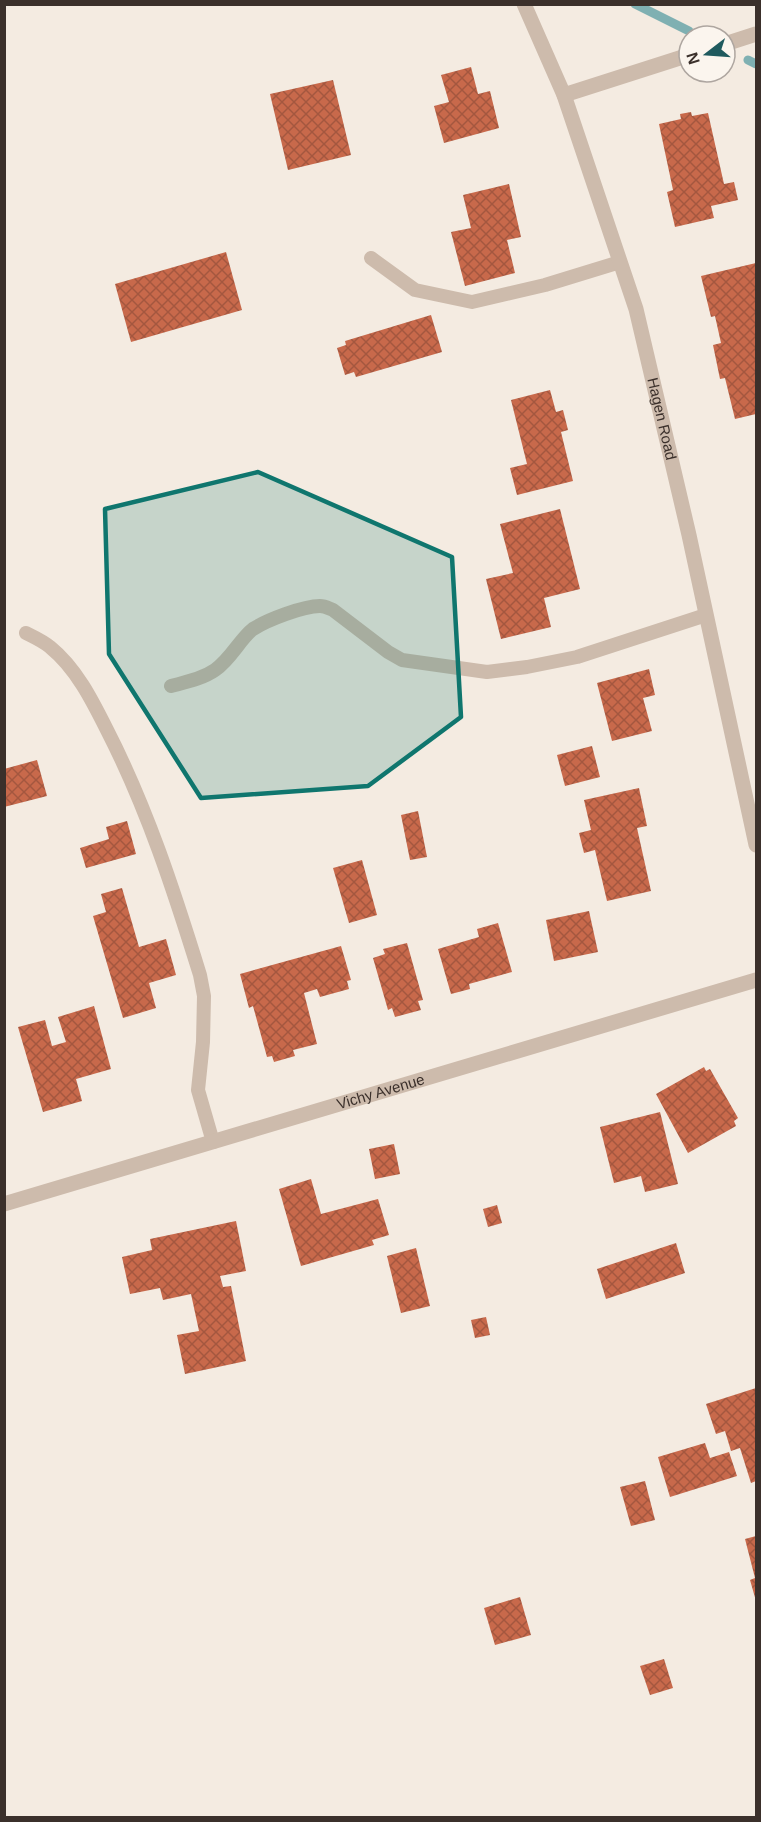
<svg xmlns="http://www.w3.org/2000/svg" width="761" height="1822" font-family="Helvetica,sans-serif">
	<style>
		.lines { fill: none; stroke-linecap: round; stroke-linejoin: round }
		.stream { stroke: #7fb0b2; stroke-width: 9 }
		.building { fill: url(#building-cross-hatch) }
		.service { stroke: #cdbbac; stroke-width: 14 }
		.minor { stroke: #cdbbac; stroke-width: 15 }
		.marked { fill: #0f766e; fill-opacity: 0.2; stroke: #0f766e; stroke-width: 4.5; stroke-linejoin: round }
		.labels { text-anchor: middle; stroke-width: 4.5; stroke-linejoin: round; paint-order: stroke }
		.street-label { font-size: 15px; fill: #3b302b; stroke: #fbf5ee }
	</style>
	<defs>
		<pattern id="building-cross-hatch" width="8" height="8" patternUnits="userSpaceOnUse" patternTransform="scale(1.5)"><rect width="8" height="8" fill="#c8694b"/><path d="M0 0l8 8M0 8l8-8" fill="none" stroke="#a4573f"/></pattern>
	</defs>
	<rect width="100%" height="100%" fill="#f4ebe1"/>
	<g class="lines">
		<!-- stream -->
		<g class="stream">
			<polyline points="635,4 689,31"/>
			<polyline points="748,60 756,64"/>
		</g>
	</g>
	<!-- building -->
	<g class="building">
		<polygon points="471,67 478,94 490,91 499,128 444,143 434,106 449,102 441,75"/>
		<polygon points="333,80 351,155 288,170 270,94"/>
		<polygon points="691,112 692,116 708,113 724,184 734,182 738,200 711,206 714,218 675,227 667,192 673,190 659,124 681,119 680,114"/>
		<polygon points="509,184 521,237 507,240 515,273 465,286 451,232 471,228 463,195"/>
		<polygon points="226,252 242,310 131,342 115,284"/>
		<polygon points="756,263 756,414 735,419 725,378 720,379 713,345 721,343 715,316 711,317 701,276"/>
		<polygon points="431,315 442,352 356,377 354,372 345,375 337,348 346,345 345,341"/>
		<polygon points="550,390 556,412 563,410 568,430 561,432 573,481 517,495 510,468 527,464 511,400"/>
		<polygon points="560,509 580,589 544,598 551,627 501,639 486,579 513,573 500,524"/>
		<polygon points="649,669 655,695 643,698 652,731 612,741 597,683"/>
		<polygon points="592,746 600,777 565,786 557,755"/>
		<polygon points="37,760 47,796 4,807 4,769"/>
		<polygon points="639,788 647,826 637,828 651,891 607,901 595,850 584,853 579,833 591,830 584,800"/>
		<polygon points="418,811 427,857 410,860 401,815"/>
		<polygon points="127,821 136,854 86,868 80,848 109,839 106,827"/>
		<polygon points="362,860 377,915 349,923 333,868"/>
		<polygon points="122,888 139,947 166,939 176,975 149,983 156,1008 123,1018 93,916 106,912 101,894"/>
		<polygon points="589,911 598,952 554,961 546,920"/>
		<polygon points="498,923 512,972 469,984 470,989 451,994 438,949 479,937 477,929"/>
		<polygon points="407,943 423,1000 418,1001 421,1010 395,1017 392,1008 388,1010 373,958 385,954 383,949"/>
		<polygon points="341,946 351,980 347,981 349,989 320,997 317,989 304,993 317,1044 293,1050 295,1056 274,1062 272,1056 267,1057 253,1006 249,1008 240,974"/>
		<polygon points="94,1006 111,1069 76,1079 82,1101 43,1112 18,1027 45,1020 52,1046 66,1042 58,1017"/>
		<polygon points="704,1067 706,1071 710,1069 738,1118 734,1121 736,1126 688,1153 656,1094"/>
		<polygon points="660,1112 678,1184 645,1192 641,1176 614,1183 600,1127"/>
		<polygon points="394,1144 400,1174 375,1179 369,1149"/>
		<polygon points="311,1179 321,1214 378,1199 389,1235 372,1240 374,1245 301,1266 279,1189"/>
		<polygon points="497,1205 502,1223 488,1227 483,1209"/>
		<polygon points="236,1221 246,1271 220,1276 223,1287 231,1286 246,1361 185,1374 177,1335 199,1331 191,1294 163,1300 160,1288 130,1294 122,1257 152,1250 150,1239"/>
		<polygon points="676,1243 685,1273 606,1299 597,1269"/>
		<polygon points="416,1248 430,1306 401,1313 387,1256"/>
		<polygon points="486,1317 490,1335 475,1338 471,1320"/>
		<polygon points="756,1388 756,1481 751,1483 740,1448 731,1451 725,1431 716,1434 706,1404"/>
		<polygon points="705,1443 710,1458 729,1452 737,1476 670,1497 658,1457"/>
		<polygon points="645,1481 655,1520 631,1526 620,1487"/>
		<polygon points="756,1536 756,1601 750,1580 755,1578 745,1539"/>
		<polygon points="520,1597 531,1635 495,1645 484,1608"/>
		<polygon points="664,1659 673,1688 650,1695 640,1666"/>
	</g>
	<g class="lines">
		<!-- service -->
		<g class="service">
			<polyline points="371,258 415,290 472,302 545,285 620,262"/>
			<path d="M26,633c8,4 17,8 24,14 26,21 42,53 57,83 40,78 67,161 93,245l4,21 -1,46 -5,48 15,52"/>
			<path d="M171,686c15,-4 31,-7 44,-16 16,-11 25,-31 38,-41 14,-9 50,-23 67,-23 5,0 8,2 13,4l55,42 14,8 85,12 40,-5 50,-10 129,-42"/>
		</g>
		<!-- minor -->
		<g class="minor">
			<path id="s1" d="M524,4l40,91 72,214 53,226 67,310"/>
			<polyline points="725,44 756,34"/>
			<polyline points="564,95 689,55"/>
			<path id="s2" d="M4,1204l752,-224"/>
		</g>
	</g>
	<!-- marked area -->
	<path class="marked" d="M258,472l194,85 9,160 -93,69 -167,12 -92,-144 -4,-145z"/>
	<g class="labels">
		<!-- street labels -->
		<g class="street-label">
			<text dy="5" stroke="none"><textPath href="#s1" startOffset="438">Hagen Road</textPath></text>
			<text dy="5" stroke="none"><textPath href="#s2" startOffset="393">Vichy Avenue</textPath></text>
		</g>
	</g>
	<!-- border -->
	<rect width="761" height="1822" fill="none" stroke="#3b302b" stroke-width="12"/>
	<!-- north arrow -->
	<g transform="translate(707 54) rotate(253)"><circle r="28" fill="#fbf5ee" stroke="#aea6a0" stroke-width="1.5"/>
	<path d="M0-4.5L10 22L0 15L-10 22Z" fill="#1f5a5e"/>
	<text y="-9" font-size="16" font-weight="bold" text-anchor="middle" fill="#3b302b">N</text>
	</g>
</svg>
